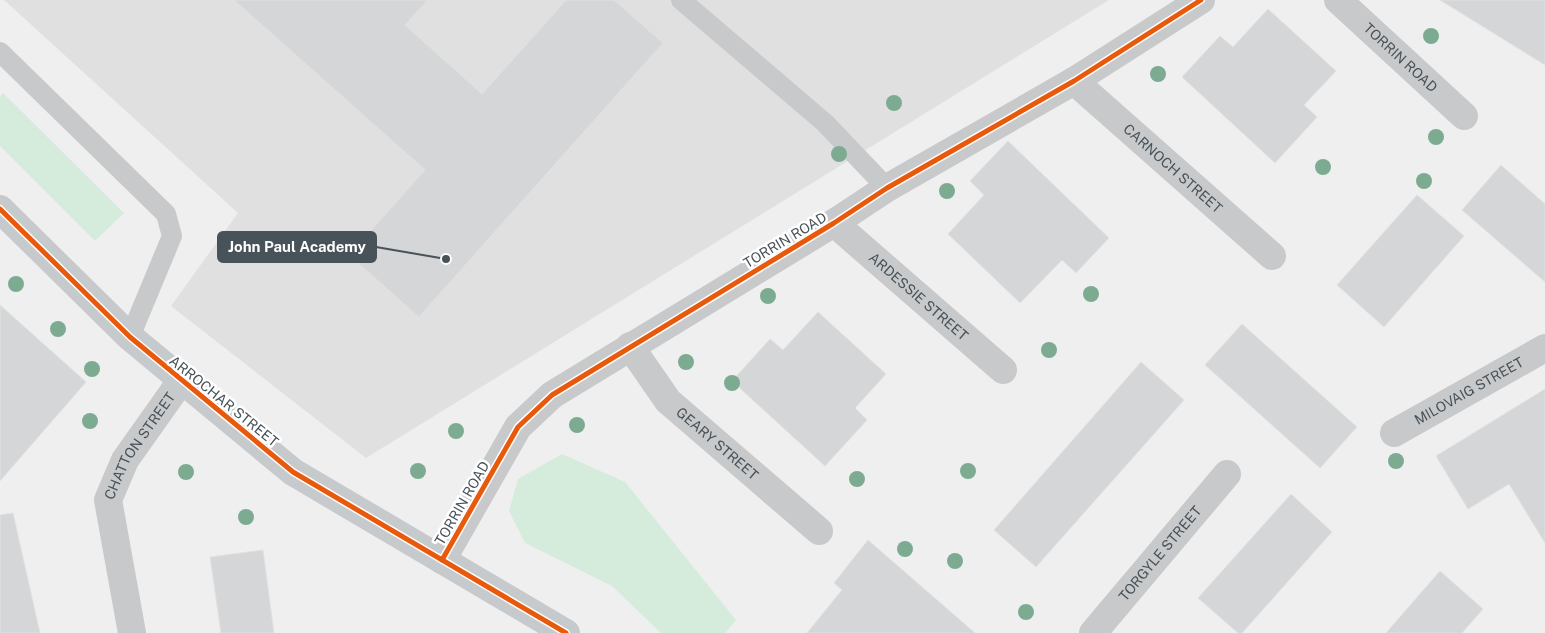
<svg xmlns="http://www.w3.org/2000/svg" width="1545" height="633" font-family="'Public Sans',sans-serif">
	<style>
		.education { fill: #e1e0e0 }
		.green { fill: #d5ecdd }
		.building { fill: #d5d6d8; stroke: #e0e1e2 }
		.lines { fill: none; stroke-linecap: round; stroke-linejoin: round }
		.lane { stroke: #c7c9ca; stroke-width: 20 }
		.street { stroke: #c7c9ca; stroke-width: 28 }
		.secondary { stroke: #c7cacc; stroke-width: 28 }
		.cycleway-casing { stroke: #fff; stroke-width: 8 }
		.cycleway { stroke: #e8590c; stroke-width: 5 }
		.tree { fill: #7dab92 }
		.labels { text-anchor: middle; stroke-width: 5; stroke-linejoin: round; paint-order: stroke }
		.street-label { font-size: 14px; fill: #485259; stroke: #fff }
		.leader { fill: none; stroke: #485259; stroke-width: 2 }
		.callout-dot { fill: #485259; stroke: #fff; stroke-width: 2 }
		.callout { fill: #485259; stroke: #485259; stroke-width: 2 }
		.callout-label { font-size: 15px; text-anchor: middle; font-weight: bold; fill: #fff }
	</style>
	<rect width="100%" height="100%" fill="#efefef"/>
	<!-- education -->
	<polygon class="education" points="4,0 1109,0 366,458 171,306 238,213"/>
	<!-- green -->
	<g class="green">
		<polygon points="3,93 124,213 95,241 0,146 0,96"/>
		<polygon points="562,454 625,482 736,620 725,633 661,633 612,586 525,543 509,511 518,479"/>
	</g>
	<!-- building -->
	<g class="building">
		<polygon points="234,0 428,0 405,25 482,94 566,0 614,0 663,43 419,317 349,255 425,170"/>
		<polygon points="1440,0 1545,0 1545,65"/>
		<polygon points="1268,9 1336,71 1304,105 1317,117 1275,163 1182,77 1220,36 1233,47"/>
		<polygon points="1008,141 1109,238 1076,273 1062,260 1020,303 948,234 984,195 970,181"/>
		<polygon points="1501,165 1545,204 1545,282 1462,210"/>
		<polygon points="1417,195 1464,236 1384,327 1337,285"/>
		<polygon points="0,305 86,382 0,481"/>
		<polygon points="818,312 886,374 855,408 867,420 825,466 732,381 770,339 783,350"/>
		<polygon points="1242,324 1357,427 1320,468 1205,365"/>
		<polygon points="1141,362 1184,400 1036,567 994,530"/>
		<polygon points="1545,389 1545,543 1509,484 1468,509 1436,456"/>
		<polygon points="1291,494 1332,532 1242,633 1238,633 1198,598"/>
		<polygon points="13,513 40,633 0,633 0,515"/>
		<polygon points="868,540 975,633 807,633 842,590 834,583"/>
		<polygon points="263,550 274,633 221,633 210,557"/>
		<polygon points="1440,571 1483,609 1462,633 1386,633"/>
	</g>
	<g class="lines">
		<!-- lane -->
		<g class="lane">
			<polyline points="681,0 825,123 887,188"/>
			<polyline points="0,52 166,214 172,236 130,337"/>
		</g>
		<!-- street -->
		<g class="street">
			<path id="s1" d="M1338,0l126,116"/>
			<path id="s2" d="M1074,81l198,175"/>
			<path id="s3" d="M834,223l169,147"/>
			<path id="s4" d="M630,346l38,55 151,130"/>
			<path id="s5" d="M1394,433l151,-85"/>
			<polyline points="442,560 518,427 552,395 834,223 887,188 1074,81 1201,0"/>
			<path id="s6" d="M132,633l-24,-133 17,-40 56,-79"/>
			<path id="s7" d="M1093,633l134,-159"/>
		</g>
		<!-- secondary -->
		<polyline class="secondary" points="0,209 130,337 293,472 566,633"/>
		<defs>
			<g id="cycleway">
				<polyline points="0,209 130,337 293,472 566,633"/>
				<polyline points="442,560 518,427 552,395 834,223 887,188 1074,81 1201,0"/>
			</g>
		</defs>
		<!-- cycleway casing -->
		<use href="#cycleway" class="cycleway-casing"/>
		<!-- cycleway -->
		<use href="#cycleway" class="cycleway"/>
	</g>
	<!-- trees -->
	<g class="tree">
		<circle cx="1431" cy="36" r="8"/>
		<circle cx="1158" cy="74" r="8"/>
		<circle cx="894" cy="103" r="8"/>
		<circle cx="1436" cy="137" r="8"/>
		<circle cx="839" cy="154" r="8"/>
		<circle cx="1323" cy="167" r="8"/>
		<circle cx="1424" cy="181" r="8"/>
		<circle cx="947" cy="191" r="8"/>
		<circle cx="16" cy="284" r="8"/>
		<circle cx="1091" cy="294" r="8"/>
		<circle cx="768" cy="296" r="8"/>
		<circle cx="58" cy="329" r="8"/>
		<circle cx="1049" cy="350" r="8"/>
		<circle cx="686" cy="362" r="8"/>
		<circle cx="92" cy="369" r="8"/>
		<circle cx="732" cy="383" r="8"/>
		<circle cx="90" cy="421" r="8"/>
		<circle cx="577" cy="425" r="8"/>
		<circle cx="456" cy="431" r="8"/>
		<circle cx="1396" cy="461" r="8"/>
		<circle cx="418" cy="471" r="8"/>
		<circle cx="968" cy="471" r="8"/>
		<circle cx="186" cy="472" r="8"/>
		<circle cx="857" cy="479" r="8"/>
		<circle cx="246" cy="517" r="8"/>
		<circle cx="905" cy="549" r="8"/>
		<circle cx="955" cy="561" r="8"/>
		<circle cx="1026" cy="612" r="8"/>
	</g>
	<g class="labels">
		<!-- street labels -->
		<g class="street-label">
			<text dy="5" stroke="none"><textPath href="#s1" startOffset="85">TORRIN ROAD</textPath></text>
			<text dy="5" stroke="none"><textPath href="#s2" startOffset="132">CARNOCH STREET</textPath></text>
			<text transform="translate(785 240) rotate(-31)" y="5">TORRIN ROAD</text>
			<text dy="5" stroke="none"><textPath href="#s3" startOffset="112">ARDESSIE STREET</textPath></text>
			<text dy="5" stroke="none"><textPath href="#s5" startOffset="86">MILOVAIG STREET</textPath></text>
			<text transform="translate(224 401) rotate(39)" y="5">ARROCHAR STREET</text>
			<text dy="5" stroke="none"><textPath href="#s4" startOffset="132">GEARY STREET</textPath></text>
			<text dy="5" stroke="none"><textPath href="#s6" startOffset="198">CHATTON STREET</textPath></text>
			<text transform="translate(462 503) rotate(-60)" y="5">TORRIN ROAD</text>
			<text dy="5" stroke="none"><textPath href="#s7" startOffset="104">TORGYLE STREET</textPath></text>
		</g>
	</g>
	<!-- callouts -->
	<path class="leader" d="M446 259L376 247"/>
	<circle class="callout-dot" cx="446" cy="259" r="5"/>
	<rect class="callout" x="218" y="232" width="158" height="30" rx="5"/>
	<g class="callout-label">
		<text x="297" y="252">John Paul Academy</text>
	</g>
</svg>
